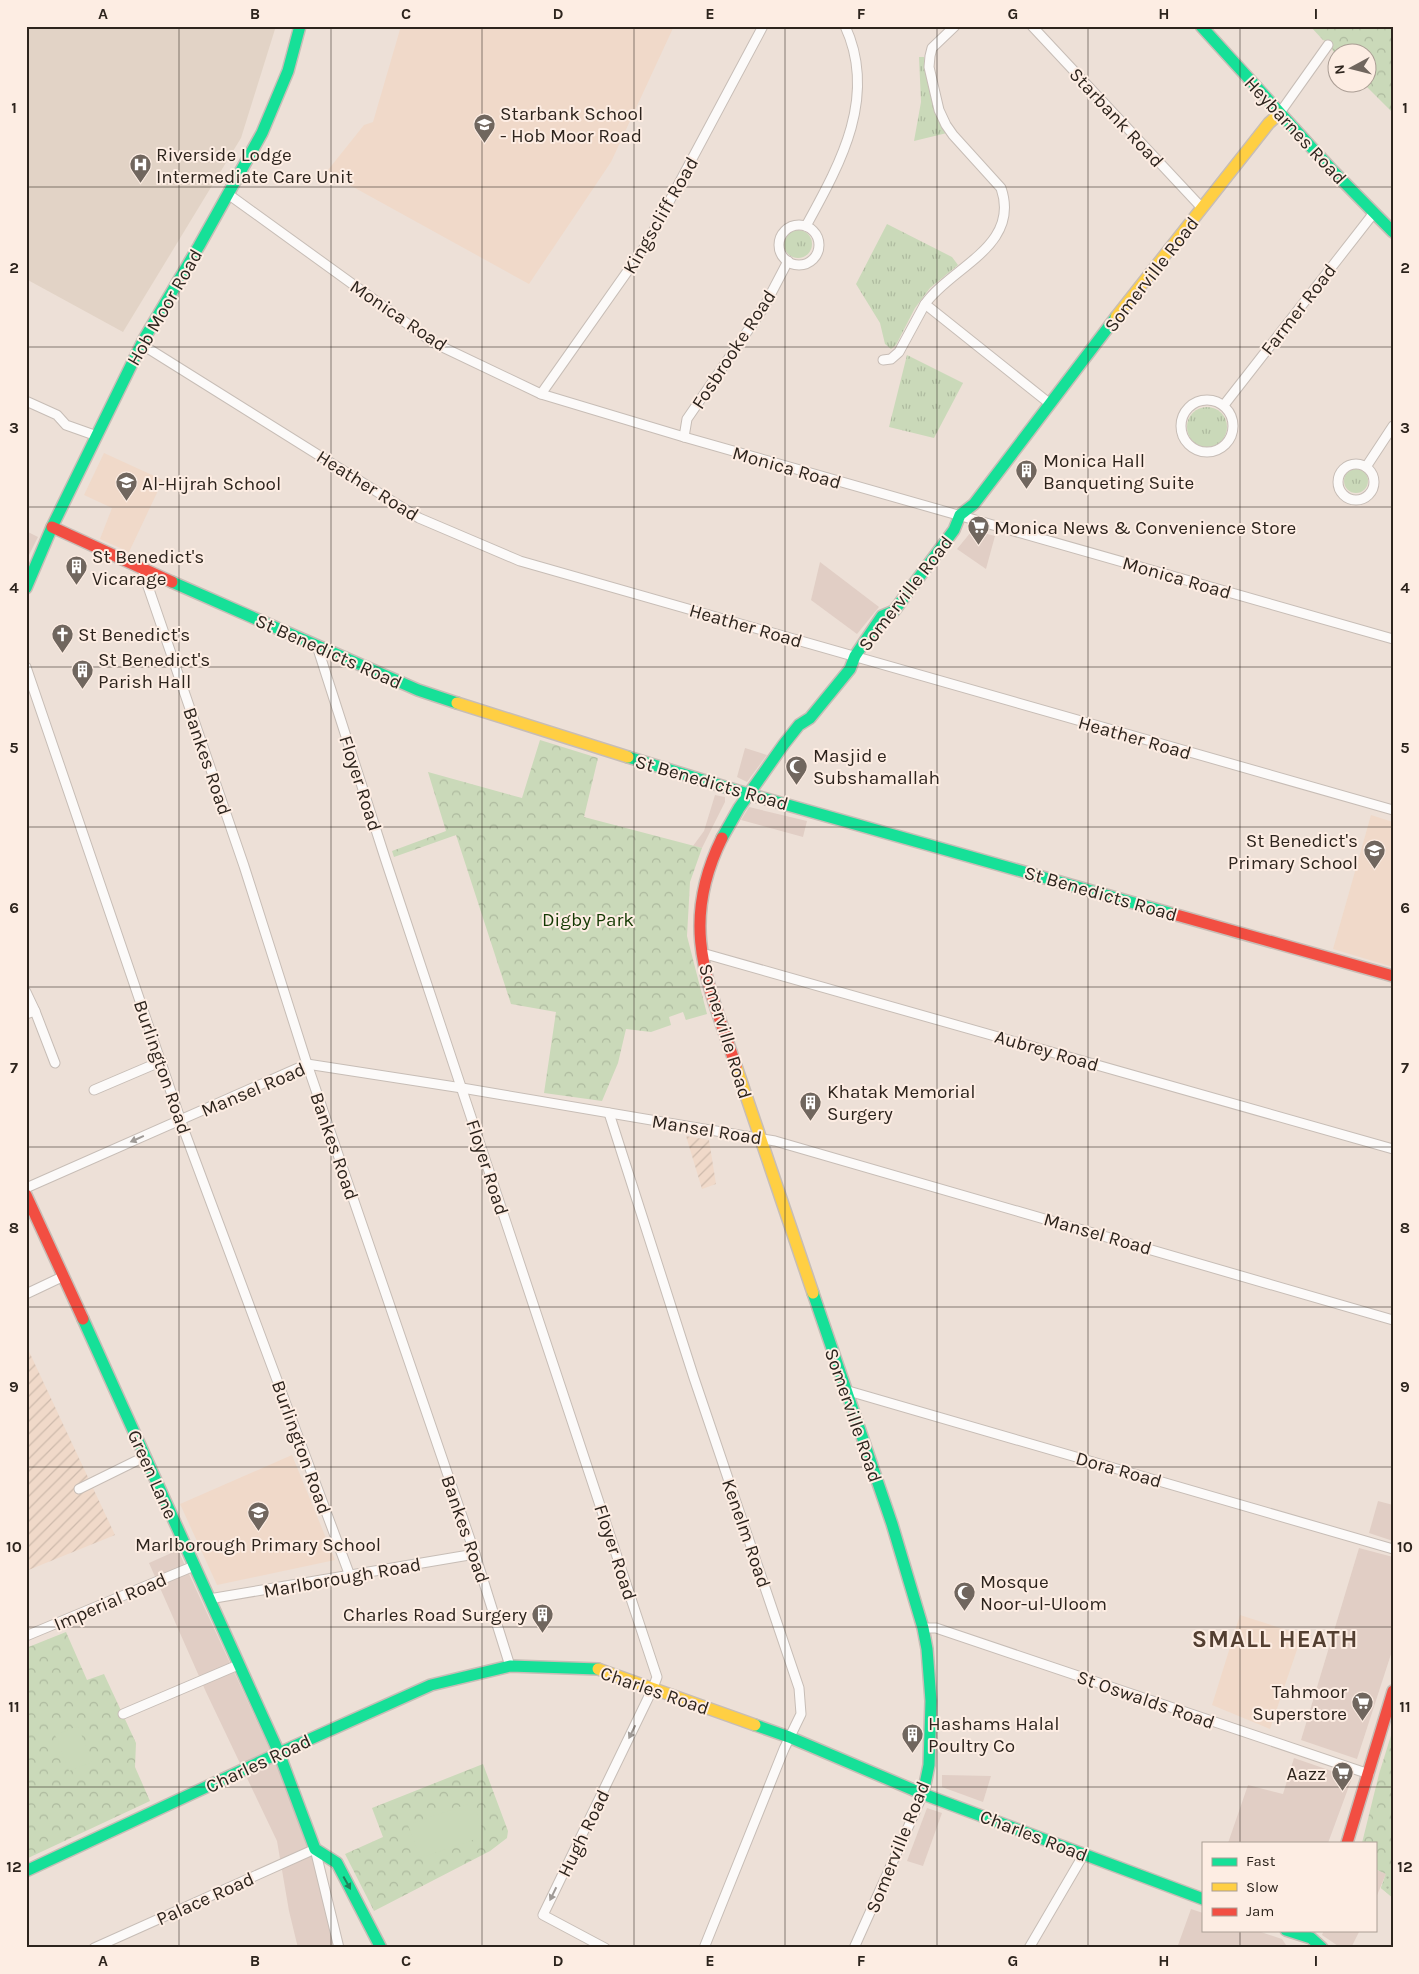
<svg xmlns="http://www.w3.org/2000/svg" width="1419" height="1974" font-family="Karla,sans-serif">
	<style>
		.commercial { fill: #e1cec5 }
		.industrial { fill: url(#industrial-furrows) }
		.built { fill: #f0d9c9 }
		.medical { fill: #e2d3c6 }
		.grass { fill: url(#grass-tufts) }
		.park { fill: url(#park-crowns) }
		.garden { fill: url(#garden-dots) }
		.pitch { fill: #cad9b9 }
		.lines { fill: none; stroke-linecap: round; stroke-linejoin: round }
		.street-casing { stroke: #c7bdb6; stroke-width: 11 }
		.fast-casing { stroke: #c7bdb6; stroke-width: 14 }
		.slow-casing { stroke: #c7bdb6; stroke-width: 14 }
		.jam-casing { stroke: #c7bdb6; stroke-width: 14 }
		.street { stroke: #fcfaf9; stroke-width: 9 }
		.fast { stroke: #16e098; stroke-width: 11 }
		.slow { stroke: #ffcf43; stroke-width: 11 }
		.jam { stroke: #f24e42; stroke-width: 11 }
		.oneway { fill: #9f9a96 }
		.oneway2 { fill: #22825a }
		.grid { fill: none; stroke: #2d241d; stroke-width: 1; stroke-opacity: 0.55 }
		.labels { text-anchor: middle; stroke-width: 4; stroke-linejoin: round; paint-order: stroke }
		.poi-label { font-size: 19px; fill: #2d241d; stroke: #fdede3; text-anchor: start }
		.street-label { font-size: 19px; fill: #2d241d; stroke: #fdede3 }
		.park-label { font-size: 19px; fill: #133902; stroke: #fdede3 }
		.district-label { font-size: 24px; font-weight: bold; letter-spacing: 1px; fill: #533f31; stroke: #fdede3 }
		.neatline { fill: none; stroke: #2d241d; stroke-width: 2 }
		.grid-label { font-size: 16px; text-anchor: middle; font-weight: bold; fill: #2d241d }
	</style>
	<defs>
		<pattern id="industrial-furrows" width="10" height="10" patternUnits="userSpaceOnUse" patternTransform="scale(1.25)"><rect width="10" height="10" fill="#f0d9c9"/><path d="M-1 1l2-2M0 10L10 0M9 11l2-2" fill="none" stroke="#cebaac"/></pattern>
		<pattern id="grass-tufts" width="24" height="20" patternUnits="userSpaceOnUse" patternTransform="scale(1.25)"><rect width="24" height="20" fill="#cad9b9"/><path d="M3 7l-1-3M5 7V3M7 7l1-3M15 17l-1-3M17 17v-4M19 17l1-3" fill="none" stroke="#aeba9f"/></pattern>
		<pattern id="park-crowns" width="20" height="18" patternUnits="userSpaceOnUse" patternTransform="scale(1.25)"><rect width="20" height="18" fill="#cad9b9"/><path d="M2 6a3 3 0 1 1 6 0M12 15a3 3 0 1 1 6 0" fill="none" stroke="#aeba9f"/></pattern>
		<pattern id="garden-dots" width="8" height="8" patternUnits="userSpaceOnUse" patternTransform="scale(1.25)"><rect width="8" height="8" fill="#cad9b9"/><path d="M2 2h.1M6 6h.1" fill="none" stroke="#aeba9f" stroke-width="1.8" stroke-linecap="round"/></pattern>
	</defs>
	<rect width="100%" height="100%" fill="#ede0d7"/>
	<!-- commercial -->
	<g class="commercial">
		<polygon points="26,531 38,537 28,557 26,557"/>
		<polygon points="976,531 995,536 986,569 957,549 971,532"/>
		<polygon points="820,562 879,607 857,634 811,600"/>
		<polygon points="745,748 767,755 747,782 737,777"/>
		<polygon points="715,795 725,797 725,802 702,848 693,846 704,831"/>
		<polygon points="749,807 807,821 803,837 741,820"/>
		<polygon points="1378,1501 1393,1505 1393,1541 1369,1533"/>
		<polygon points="1359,1548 1393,1557 1393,1648 1357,1759 1301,1740"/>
		<polygon points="178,1550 276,1763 316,1863 334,1948 298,1948 289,1911 277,1841 206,1692 149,1563"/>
		<polygon points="1294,1758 1352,1778 1328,1843 1228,1843 1248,1785 1283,1794"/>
		<polygon points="942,1775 991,1776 983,1802 942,1787"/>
		<polygon points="927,1808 942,1813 923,1866 907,1861"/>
		<polygon points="1375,1869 1386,1874 1375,1900"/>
		<polygon points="1191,1909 1203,1913 1203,1930 1255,1930 1282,1939 1288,1948 1177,1948"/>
		<polygon points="1324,1930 1360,1930 1351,1948 1341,1948 1322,1935"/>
	</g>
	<!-- industrial -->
	<g class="industrial">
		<polygon points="686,1136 709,1140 716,1184 702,1189"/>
		<polygon points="26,1345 115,1535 26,1571"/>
	</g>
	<!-- built -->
	<g class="built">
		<polygon points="401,26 674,26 611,162 529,284 346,183 328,170 364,125 373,122"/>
		<polygon points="104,453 163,480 129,552 100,539 112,508 84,495"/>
		<polygon points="1371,815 1393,822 1393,967 1333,949"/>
		<polygon points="292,1455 335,1560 217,1585 180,1504"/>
		<polygon points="1240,1615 1302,1635 1270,1729 1212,1705"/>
	</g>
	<!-- medical -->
	<polygon class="medical" points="26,26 276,26 241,138 123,332 26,279"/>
	<!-- grass -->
	<g class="grass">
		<polygon points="919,57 924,57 931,95 947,133 914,141 921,102"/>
		<polygon points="887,224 952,257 958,265 930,288 915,308 896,345 891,349 885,344 880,323 856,284"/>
		<circle cx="798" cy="244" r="14"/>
		<polygon points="907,355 963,383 934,438 889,427"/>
		<circle cx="1207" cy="427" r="20"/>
		<circle cx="1356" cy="481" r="12"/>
	</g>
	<!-- park -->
	<g class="park">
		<polygon points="1310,26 1393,26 1393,113 1363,83 1366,82 1366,52 1336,52 1336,55 1333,51 1330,43 1323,40"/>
		<polygon points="540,740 598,758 584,817 702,848 690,882 687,936 707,1014 686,1020 683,1012 669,1017 671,1025 651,1032 626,1029 618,1063 602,1101 544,1093 556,1012 511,1004 456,835 394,857 392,851 446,831 428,772 522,798"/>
		<polygon points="66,1632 87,1680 104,1674 136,1743 135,1767 150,1801 26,1859 26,1648"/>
		<polygon points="1393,1729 1393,1898 1381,1888 1386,1874 1375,1869 1375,1843 1362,1843 1379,1774"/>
		<polygon points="483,1764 508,1831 507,1838 490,1851 374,1911 345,1854 383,1837 372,1808"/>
	</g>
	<!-- garden -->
	<polygon class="garden" points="1386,1874 1393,1874 1393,1898 1381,1888"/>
	<!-- pitch -->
	<g class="pitch">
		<polygon points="78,1726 92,1762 69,1771 55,1735"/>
		<polygon points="473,1802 485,1836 420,1858 408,1825"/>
	</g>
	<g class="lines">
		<defs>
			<g id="street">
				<path d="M955,26l-23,22 -2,8 -1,11 10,43 7,15 7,10 48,53c20,58 -50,79 -76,116l124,99"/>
				<polyline points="1032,26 1202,208"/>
				<polyline points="1279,114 1328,45"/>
				<polyline points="228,194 434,343 541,394 684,437 1393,639"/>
				<circle cx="799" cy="245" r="20"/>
				<path d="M806,226c34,-62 72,-129 39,-200"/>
				<polyline points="141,344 419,518 520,561 1393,810"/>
				<polyline points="883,360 891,359 899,352 925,304"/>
				<polyline points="541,394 646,245 763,26"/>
				<circle cx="1207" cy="426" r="26"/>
				<polyline points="26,401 57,415 66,425 97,436"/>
				<polyline points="1224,405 1373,214"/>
				<polyline points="684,437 687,419 764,307 788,261"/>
				<circle cx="1356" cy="482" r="18"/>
				<polyline points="1366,467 1393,426"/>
				<polyline points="142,569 244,866 307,1064 475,1554 510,1666"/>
				<polyline points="317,646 385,858 657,1677 653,1688 543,1915 605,1948"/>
				<polyline points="26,667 185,1133 350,1576"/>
				<polyline points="702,953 1393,1149"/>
				<polyline points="26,992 35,1011 26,1014"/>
				<polyline points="35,1011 55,1063"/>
				<polyline points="94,1090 162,1061"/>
				<polyline points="609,1113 694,1378 799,1688 801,1714 784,1749 704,1948"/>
				<polyline points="26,1188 307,1064 462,1088 775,1141 1393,1320"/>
				<polyline points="26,1294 64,1276"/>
				<polyline points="845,1390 1393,1549"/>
				<polyline points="79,1489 146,1456"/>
				<polyline points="209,1599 475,1554"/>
				<polyline points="923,1628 936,1628 1369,1774"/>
				<polyline points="26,1636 194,1566"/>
				<polyline points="123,1714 238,1665"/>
				<polyline points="94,1948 315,1849 339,1948"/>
				<polyline points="854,1948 923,1794"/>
				<polyline points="1029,1948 1084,1854"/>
			</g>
			<g id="fast">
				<polyline points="1201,26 1332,170 1393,232"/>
				<polyline points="172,582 418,690 457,703"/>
				<polyline points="26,588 52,527 144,339 199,246 262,133 288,71 300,26"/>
				<polyline points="628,757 738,791 1173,914"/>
				<polyline points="722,838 739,808 784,744 799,725 810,718 850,669 855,656 882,616 894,611 954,530 960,515 974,504 1116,317"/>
				<polyline points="813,1293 892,1524 923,1628 927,1649 931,1701 929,1765 923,1794"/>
				<polyline points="83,1319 279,1753 315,1849 337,1863 381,1948"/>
				<polyline points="755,1725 789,1737 923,1794 1203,1899"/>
				<polyline points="26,1871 279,1753 431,1685 510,1666 598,1669"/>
				<polyline points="1286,1930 1311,1938 1322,1948"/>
			</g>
			<g id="slow">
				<polyline points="1116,317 1269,123 1279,114"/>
				<polyline points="457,703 628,757"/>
				<polyline points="736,1066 813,1293"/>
				<polyline points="598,1669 755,1725"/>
			</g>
			<g id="jam">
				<polyline points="52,527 172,582"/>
				<path d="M722,838c-43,87 -15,143 14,228"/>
				<polyline points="1173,914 1393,976"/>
				<polyline points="26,1195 83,1319"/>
				<polyline points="1347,1843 1393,1691"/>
			</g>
		</defs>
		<!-- street casing -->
		<use href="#street" class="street-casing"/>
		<!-- fast casing -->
		<use href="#fast" class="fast-casing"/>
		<!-- slow casing -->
		<use href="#slow" class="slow-casing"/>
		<!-- jam casing -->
		<use href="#jam" class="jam-casing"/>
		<!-- street -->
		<use href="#street" class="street"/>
		<!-- fast -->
		<use href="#fast" class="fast"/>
		<!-- slow -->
		<use href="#slow" class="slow"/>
		<!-- jam -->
		<use href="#jam" class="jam"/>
	</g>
	<!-- one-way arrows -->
	<defs><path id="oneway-solid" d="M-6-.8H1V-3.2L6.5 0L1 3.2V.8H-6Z" transform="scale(1.25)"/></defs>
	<g class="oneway">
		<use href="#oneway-solid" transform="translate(137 1139) rotate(156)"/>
		<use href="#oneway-solid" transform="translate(632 1732) rotate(116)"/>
		<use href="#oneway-solid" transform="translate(553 1894) rotate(116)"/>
	</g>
	<use class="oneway2" href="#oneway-solid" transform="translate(347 1883) rotate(61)"/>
	<!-- grid -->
	<path class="grid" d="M179,26v1922M331,26v1922M482,26v1922M634,26v1922M785,26v1922M937,26v1922M1088,26v1922M1240,26v1817M26,187h1367M26,347h1367M26,507h1367M26,667h1367M26,827h1367M26,987h1367M26,1147h1367M26,1307h1367M26,1467h1367M26,1627h1367M26,1787h1367M1240,1930v18"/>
	<!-- icons -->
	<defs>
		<symbol id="school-pin" viewBox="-11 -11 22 30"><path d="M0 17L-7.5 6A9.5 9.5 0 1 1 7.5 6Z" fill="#70665e" stroke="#fdede3"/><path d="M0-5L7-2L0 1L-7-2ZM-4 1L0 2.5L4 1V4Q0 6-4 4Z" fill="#fff"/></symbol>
		<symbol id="hospital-pin" viewBox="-11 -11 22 30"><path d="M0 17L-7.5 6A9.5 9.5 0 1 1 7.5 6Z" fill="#70665e" stroke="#fdede3"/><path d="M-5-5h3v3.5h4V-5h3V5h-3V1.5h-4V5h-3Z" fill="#fff"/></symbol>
		<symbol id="building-pin" viewBox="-11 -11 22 30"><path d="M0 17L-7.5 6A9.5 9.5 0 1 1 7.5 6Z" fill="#70665e" stroke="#fdede3"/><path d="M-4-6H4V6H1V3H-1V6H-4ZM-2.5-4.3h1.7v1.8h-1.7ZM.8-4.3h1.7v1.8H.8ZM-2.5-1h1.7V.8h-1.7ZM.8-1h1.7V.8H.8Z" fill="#fff"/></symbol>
		<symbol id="supermarket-pin" viewBox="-11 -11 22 30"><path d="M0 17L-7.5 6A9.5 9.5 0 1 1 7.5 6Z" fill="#70665e" stroke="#fdede3"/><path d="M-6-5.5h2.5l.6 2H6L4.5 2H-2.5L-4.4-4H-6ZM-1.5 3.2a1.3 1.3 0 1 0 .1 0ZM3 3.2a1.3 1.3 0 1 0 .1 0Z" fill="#fff"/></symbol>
		<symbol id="church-pin" viewBox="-11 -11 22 30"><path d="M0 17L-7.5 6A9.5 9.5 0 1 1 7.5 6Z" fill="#70665e" stroke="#fdede3"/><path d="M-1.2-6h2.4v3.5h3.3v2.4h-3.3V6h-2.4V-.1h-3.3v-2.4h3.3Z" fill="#fff"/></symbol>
		<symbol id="mosque-pin" viewBox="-11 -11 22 30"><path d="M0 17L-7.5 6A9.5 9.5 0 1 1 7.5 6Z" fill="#70665e" stroke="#fdede3"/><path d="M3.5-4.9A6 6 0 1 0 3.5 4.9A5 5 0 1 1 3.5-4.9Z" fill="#fff"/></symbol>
	</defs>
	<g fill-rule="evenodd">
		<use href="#school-pin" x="472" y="112" width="25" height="34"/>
		<use href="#hospital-pin" x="128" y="152" width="25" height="34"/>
		<use href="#building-pin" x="1014" y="458" width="25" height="34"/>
		<use href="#school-pin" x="114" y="470" width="25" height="34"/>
		<use href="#supermarket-pin" x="966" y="514" width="25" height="34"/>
		<use href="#building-pin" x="64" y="554" width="25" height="34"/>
		<use href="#church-pin" x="50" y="622" width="25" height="34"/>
		<use href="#building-pin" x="70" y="658" width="25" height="34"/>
		<use href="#mosque-pin" x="784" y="754" width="25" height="34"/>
		<use href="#school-pin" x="1362" y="838" width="25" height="34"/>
		<use href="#building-pin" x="798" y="1090" width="25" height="34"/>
		<use href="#school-pin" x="246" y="1500" width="25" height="34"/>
		<use href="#mosque-pin" x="952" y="1580" width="25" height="34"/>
		<use href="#building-pin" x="530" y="1602" width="25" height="34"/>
		<use href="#supermarket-pin" x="1350" y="1690" width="25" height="34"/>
		<use href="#building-pin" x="900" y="1722" width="25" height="34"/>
		<use href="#supermarket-pin" x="1330" y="1760" width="25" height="34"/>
	</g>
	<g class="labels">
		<!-- poi labels -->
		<g class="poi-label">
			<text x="500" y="120">Starbank School<tspan x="500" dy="22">- Hob Moor Road</tspan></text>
			<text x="156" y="161">Riverside Lodge<tspan x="156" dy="22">Intermediate Care Unit</tspan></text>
			<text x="1043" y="467">Monica Hall<tspan x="1043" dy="22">Banqueting Suite</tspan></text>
			<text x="142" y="490">Al-Hijrah School</text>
			<text x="994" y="534">Monica News &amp; Convenience Store</text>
			<text x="92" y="563">St Benedict's<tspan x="92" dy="22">Vicarage</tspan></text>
			<text x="78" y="641">St Benedict's</text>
			<text x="98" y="666">St Benedict's<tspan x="98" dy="22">Parish Hall</tspan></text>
			<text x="813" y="762">Masjid e<tspan x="813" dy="22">Subshamallah</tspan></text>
			<text x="1358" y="847" text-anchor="end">St Benedict's<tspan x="1358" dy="22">Primary School</tspan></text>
			<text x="827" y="1098">Khatak Memorial<tspan x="827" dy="22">Surgery</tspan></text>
			<text x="258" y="1551" text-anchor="middle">Marlborough Primary School</text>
			<text x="980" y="1588">Mosque<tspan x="980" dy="22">Noor-ul-Uloom</tspan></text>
			<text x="527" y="1621" text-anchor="end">Charles Road Surgery</text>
			<text x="1347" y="1698" text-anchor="end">Tahmoor<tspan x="1347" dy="22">Superstore</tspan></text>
			<text x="928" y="1730">Hashams Halal<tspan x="928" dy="22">Poultry Co</tspan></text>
			<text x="1326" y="1780" text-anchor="end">Aazz</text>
		</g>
		<!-- street labels -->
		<g class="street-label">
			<text transform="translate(1117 117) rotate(47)" y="7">Starbank Road</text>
			<text transform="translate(1296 130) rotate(47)" y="7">Heybarnes Road</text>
			<text transform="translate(660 215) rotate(-60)" y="7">Kingscliff Road</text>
			<text transform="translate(1151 274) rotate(-52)" y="7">Somerville Road</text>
			<text transform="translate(164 307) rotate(-60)" y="7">Hob Moor Road</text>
			<text transform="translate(1298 309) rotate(-52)" y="7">Farmer Road</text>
			<text transform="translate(399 315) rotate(34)" y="7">Monica Road</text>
			<text transform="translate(733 349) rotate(-57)" y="7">Fosbrooke Road</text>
			<text transform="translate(787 467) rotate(16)" y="7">Monica Road</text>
			<text transform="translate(368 485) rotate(32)" y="7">Heather Road</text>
			<text transform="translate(1177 577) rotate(16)" y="7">Monica Road</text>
			<text transform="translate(905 593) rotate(-52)" y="7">Somerville Road</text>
			<text transform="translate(746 625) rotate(16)" y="7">Heather Road</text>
			<text transform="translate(329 651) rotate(24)" y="7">St Benedicts Road</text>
			<text transform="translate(1135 737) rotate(16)" y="7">Heather Road</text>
			<text transform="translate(208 761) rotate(71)" y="7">Bankes Road</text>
			<text transform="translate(712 782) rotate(16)" y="7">St Benedicts Road</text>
			<text transform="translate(361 783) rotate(72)" y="7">Floyer Road</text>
			<text transform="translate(1101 893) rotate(16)" y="7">St Benedicts Road</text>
			<text transform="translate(726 1031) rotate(73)" y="7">Somerville Road</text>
			<text transform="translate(1047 1050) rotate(16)" y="7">Aubrey Road</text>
			<text transform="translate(163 1067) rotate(71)" y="7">Burlington Road</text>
			<text transform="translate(253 1089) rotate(-23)" y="7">Mansel Road</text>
			<text transform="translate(707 1129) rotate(9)" y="7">Mansel Road</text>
			<text transform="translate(335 1146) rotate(71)" y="7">Bankes Road</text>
			<text transform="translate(488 1167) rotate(72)" y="7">Floyer Road</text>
			<text transform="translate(1098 1233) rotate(16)" y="7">Mansel Road</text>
			<text transform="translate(854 1415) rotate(71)" y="7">Somerville Road</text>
			<text transform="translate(302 1447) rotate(70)" y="7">Burlington Road</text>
			<text transform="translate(1119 1469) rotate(16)" y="7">Dora Road</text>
			<text transform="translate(153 1474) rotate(66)" y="7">Green Lane</text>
			<text transform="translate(466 1529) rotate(71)" y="7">Bankes Road</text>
			<text transform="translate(747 1533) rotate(71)" y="7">Kenelm Road</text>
			<text transform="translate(616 1552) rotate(72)" y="7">Floyer Road</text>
			<text transform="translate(342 1577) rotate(-10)" y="7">Marlborough Road</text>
			<text transform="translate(110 1601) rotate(-23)" y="7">Imperial Road</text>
			<text transform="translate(655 1690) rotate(19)" y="7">Charles Road</text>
			<text transform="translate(1146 1699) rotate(19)" y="7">St Oswalds Road</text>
			<text transform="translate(258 1763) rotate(-25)" y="7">Charles Road</text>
			<text transform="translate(583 1833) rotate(-64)" y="7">Hugh Road</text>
			<text transform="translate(1034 1835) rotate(21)" y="7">Charles Road</text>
			<text transform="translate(897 1847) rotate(-68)" y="7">Somerville Road</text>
			<text transform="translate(205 1898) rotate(-24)" y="7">Palace Road</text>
		</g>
		<!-- park labels -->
		<g class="park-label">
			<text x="588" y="926">Digby Park</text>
		</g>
		<!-- district labels -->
		<g class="district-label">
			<text x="1275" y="1647">SMALL HEATH</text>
		</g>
	</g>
	<!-- border -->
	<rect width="1419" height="1974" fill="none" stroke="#fdede3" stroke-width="55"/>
	<!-- legend -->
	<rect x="1202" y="1842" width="175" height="90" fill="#fdede3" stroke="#aa9d94"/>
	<rect x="1212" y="1858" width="25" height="8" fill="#16e098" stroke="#aa9d94"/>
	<text x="1246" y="1866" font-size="15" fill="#2d241d">Fast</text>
	<rect x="1212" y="1883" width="25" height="8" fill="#ffcf43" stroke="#aa9d94"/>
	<text x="1246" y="1892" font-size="15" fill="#2d241d">Slow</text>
	<rect x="1212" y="1908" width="25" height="8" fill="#f24e42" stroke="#aa9d94"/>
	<text x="1246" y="1916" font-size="15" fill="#2d241d">Jam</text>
	<!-- north arrow -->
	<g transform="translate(1352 68) rotate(263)"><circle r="24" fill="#fdede3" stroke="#aa9d94"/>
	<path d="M0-4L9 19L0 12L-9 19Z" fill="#70665e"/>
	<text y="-8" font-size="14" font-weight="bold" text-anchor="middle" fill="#2d241d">N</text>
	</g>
	<rect x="28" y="28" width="1364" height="1918" class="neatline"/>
	<g class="grid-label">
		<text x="103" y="19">A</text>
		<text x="255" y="19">B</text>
		<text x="406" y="19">C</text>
		<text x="558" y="19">D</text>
		<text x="710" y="19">E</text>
		<text x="861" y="19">F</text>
		<text x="1013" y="19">G</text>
		<text x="1164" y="19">H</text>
		<text x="1316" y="19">I</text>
		<text x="14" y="113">1</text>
		<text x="1405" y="113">1</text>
		<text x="14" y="273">2</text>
		<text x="1405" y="273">2</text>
		<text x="14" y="433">3</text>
		<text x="1405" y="433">3</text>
		<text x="14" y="593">4</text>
		<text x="1405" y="593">4</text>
		<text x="14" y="753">5</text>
		<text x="1405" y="753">5</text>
		<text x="14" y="913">6</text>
		<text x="1405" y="913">6</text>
		<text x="14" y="1073">7</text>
		<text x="1405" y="1073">7</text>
		<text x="14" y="1233">8</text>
		<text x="1405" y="1233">8</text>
		<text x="14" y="1392">9</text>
		<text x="1405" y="1392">9</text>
		<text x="14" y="1552">10</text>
		<text x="1405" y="1552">10</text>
		<text x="14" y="1712">11</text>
		<text x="1405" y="1712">11</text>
		<text x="14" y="1872">12</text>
		<text x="1405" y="1872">12</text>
		<text x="103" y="1966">A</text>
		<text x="255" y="1966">B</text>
		<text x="406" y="1966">C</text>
		<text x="558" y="1966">D</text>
		<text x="710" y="1966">E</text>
		<text x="861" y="1966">F</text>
		<text x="1013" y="1966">G</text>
		<text x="1164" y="1966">H</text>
		<text x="1316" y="1966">I</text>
	</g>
</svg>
